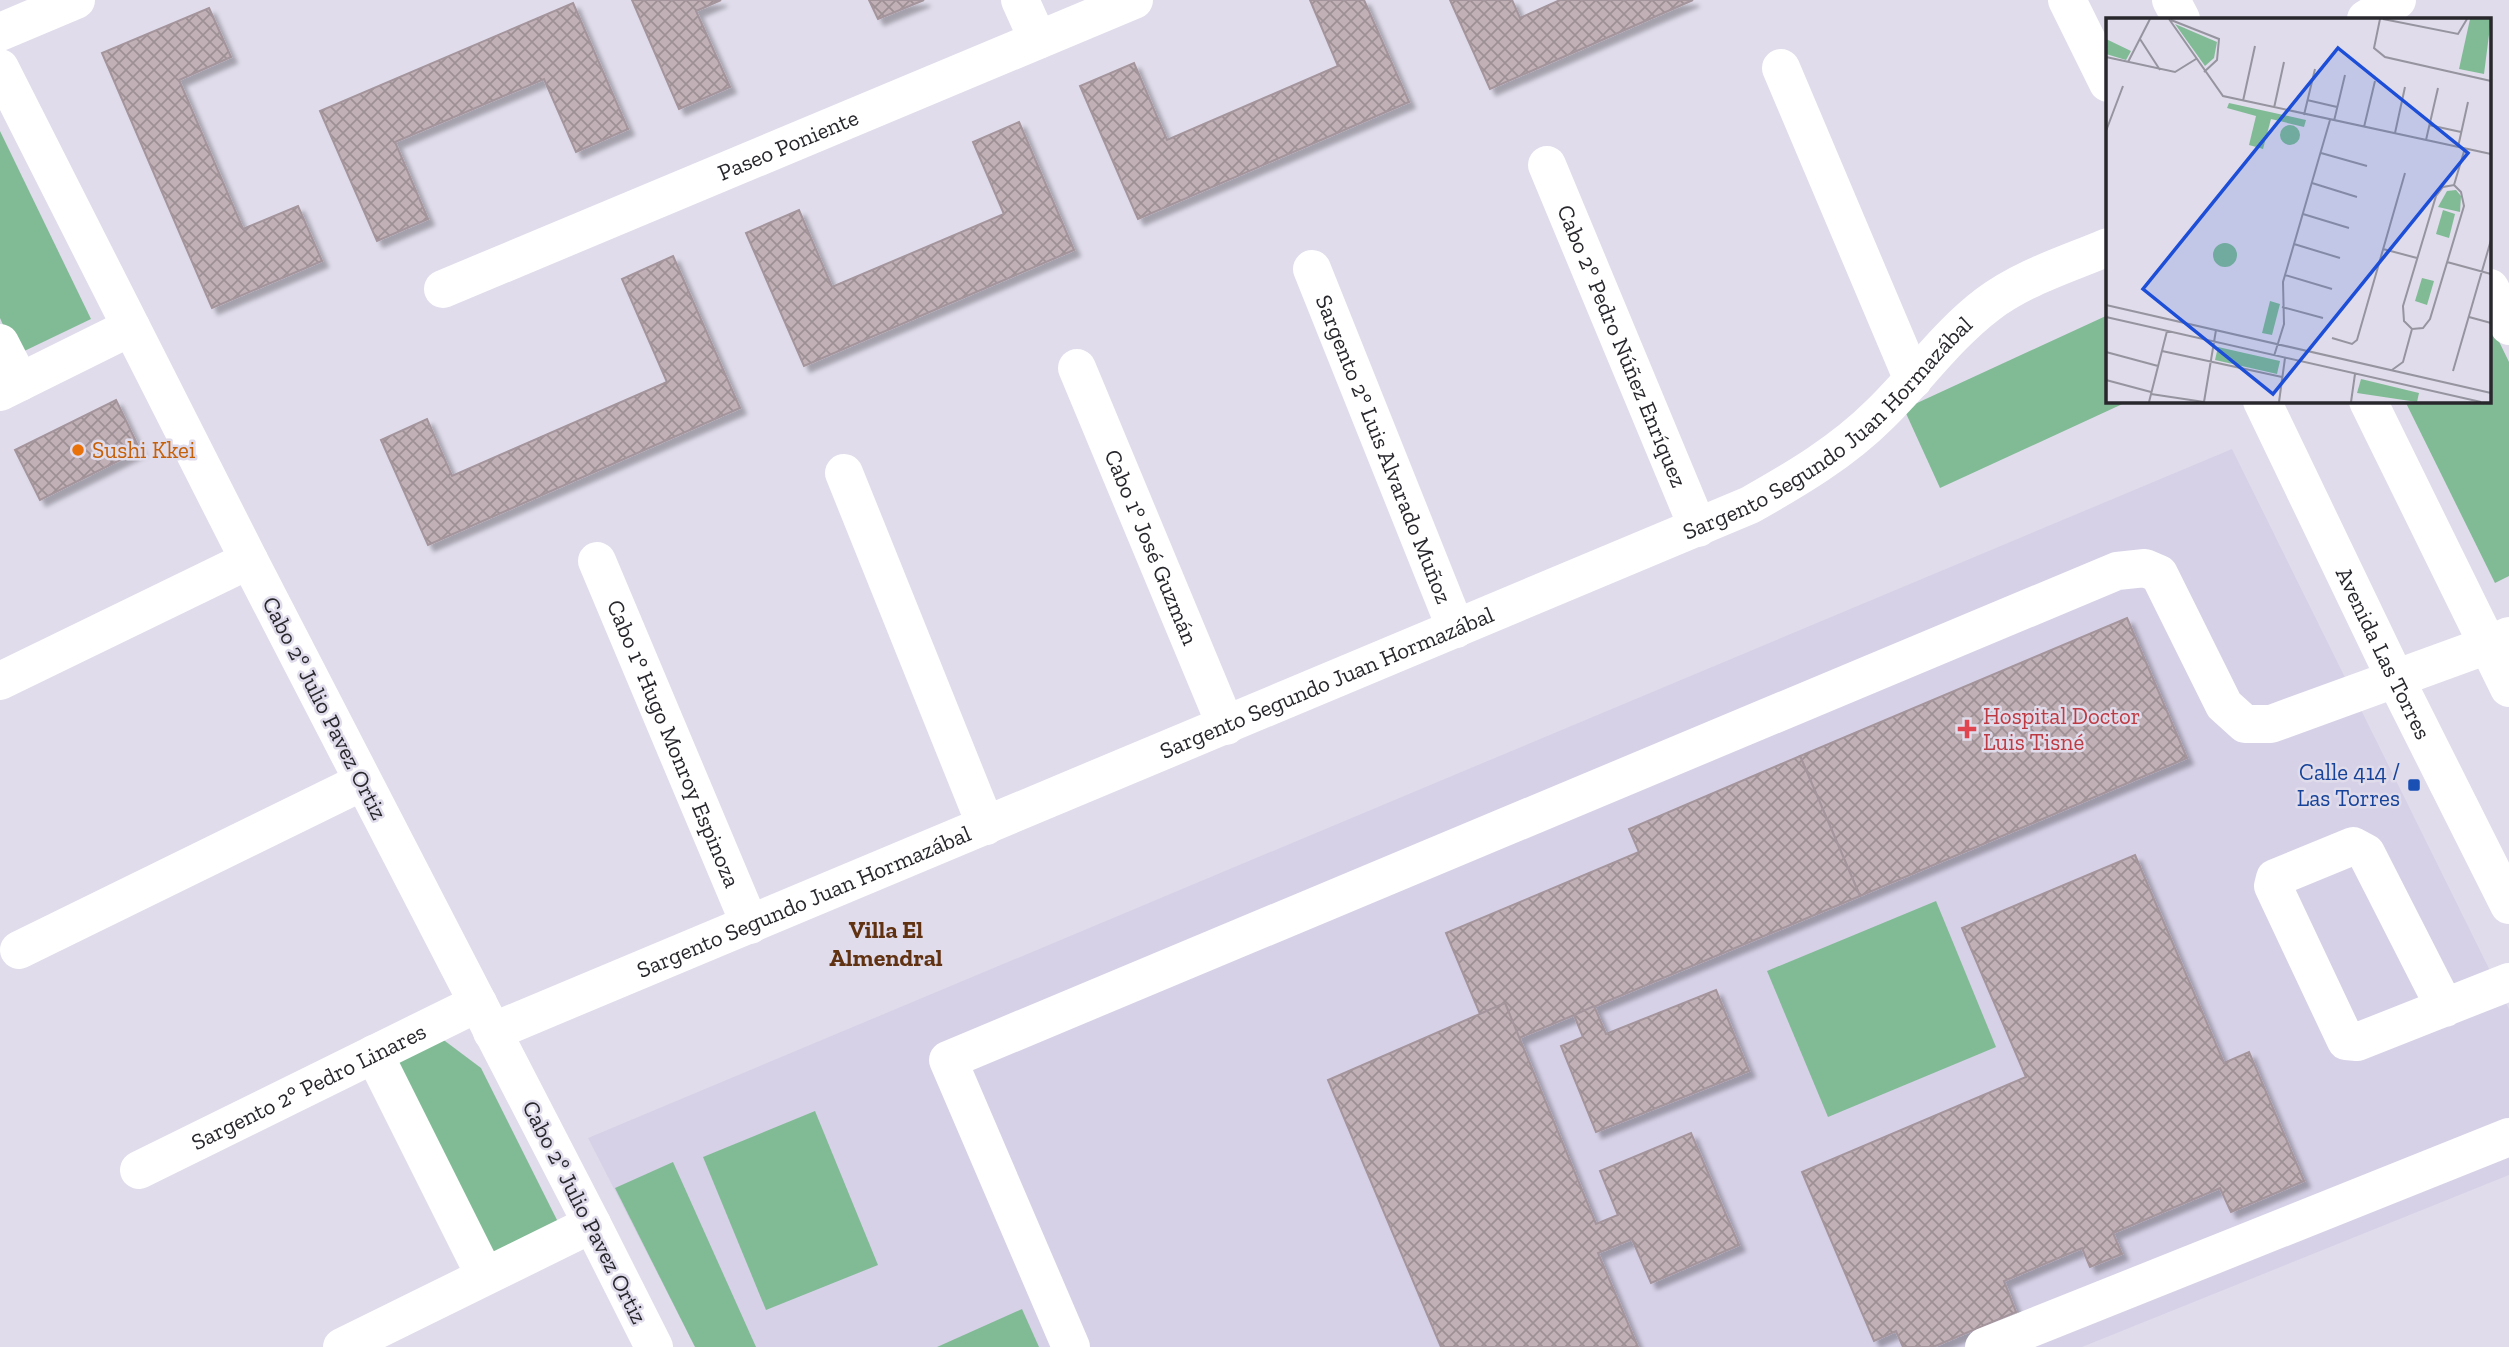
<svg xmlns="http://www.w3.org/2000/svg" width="2509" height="1347" font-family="'Zilla Slab',serif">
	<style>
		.built { fill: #d7d1e7 }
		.green { fill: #81bb96 }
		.building { fill: url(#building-cross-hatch); stroke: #a4949b; stroke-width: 2; filter: url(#shadow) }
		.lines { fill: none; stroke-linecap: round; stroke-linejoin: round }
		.minor { stroke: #fff; stroke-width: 38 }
		.major { stroke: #fff; stroke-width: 38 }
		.food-dot { fill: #e8710a; stroke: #e0dceb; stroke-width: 2.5 }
		.health-dot { fill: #e0444e; stroke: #e0dceb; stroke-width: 2.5 }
		.transit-dot { fill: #1a4fb4; stroke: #e0dceb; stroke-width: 2.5 }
		.labels { text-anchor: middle; stroke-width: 5; stroke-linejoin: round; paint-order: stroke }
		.street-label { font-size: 23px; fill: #28272c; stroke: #e0dceb }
		.food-label { font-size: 23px; fill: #c56008; stroke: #e0dceb; text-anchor: start }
		.health-label { font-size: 23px; fill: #be3a42; stroke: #e0dceb; text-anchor: start }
		.transit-label { font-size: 23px; fill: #164399; stroke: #e0dceb; text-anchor: end }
		.neighbourhood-label { font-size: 24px; font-weight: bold; fill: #603212; stroke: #e0dceb }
		.inset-road { fill: none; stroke: #96949f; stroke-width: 2 }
		.view { fill: #1d4ed8; fill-opacity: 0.15; stroke: #1d4ed8; stroke-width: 3.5 }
		.inset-edge { fill: none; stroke: #28272c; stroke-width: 3.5 }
	</style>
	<defs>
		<pattern id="building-cross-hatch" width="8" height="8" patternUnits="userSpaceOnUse" patternTransform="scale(1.75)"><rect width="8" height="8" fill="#c1b1b7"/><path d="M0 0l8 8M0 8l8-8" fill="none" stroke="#9d9095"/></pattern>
		<filter id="shadow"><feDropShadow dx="6" dy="6" stdDeviation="2" flood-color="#0004"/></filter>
	</defs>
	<rect width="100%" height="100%" fill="#e0dceb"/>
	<!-- built -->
	<polygon class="built" points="2232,449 2509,1009 2509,1175 2082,1347 695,1347 588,1138"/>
	<!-- green -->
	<g class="green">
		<polygon points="0,131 91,319 16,355 0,318"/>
		<polygon points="2108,315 2108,401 2129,401 1940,488 1904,409"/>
		<polygon points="2490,323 2509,362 2509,576 2495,583 2405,401 2490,401"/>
		<polygon points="1936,901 1996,1047 1828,1117 1767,971"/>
		<polygon points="437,1035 481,1068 559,1224 485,1262 384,1062"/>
		<polygon points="815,1111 878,1265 766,1310 703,1157"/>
		<polygon points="673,1162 756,1347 695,1347 615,1188"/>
		<polygon points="1022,1309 1039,1347 937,1347"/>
	</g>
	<!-- building -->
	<g class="building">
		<polygon points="632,0 721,0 696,11 730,87 679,109"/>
		<polygon points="869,0 924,0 878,19"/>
		<polygon points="1310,0 1364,0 1409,102 1138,219 1080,86 1134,63 1167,140 1338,66"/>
		<polygon points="1450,0 1512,0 1520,18 1560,0 1693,0 1490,89"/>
		<polygon points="573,3 628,129 576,152 544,79 395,142 428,219 377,241 320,111"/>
		<polygon points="209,8 231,57 179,80 243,229 298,206 322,261 212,308 102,53"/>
		<polygon points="1019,122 1074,250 804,366 746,233 799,210 832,287 1004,214 973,142"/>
		<polygon points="673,256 740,408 428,545 381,440 427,419 452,476 667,382 622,279"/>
		<polygon points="116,400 140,450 40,500 15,450"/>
		<polygon points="2127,618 2187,758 1860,896 1800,756"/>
		<polygon points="1800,756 1860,896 1519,1038 1505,1003 1480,1014 1446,933 1639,852 1629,829"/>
		<polygon points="2135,855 2224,1063 2249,1052 2304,1181 2231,1212 2220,1188 2113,1233 2122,1254 2090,1267 2082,1248 2004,1281 2016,1312 1933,1347 1903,1347 1896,1331 1874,1341 1802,1172 2026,1077 1962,928"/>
		<polygon points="1716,990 1749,1071 1596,1132 1561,1046 1583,1037 1574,1015 1594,1006 1606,1034"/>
		<polygon points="1505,1003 1596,1224 1618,1215 1600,1171 1691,1133 1739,1245 1651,1283 1632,1239 1598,1253 1638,1347 1441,1347 1328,1080"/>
	</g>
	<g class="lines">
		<!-- minor -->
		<g class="minor">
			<polyline points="1020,0 1038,40"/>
			<polyline points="2366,19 2397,0"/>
			<polyline points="0,32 76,0"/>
			<polyline points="0,68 249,560 592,1224 654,1347"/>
			<polyline points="1781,68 1913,380"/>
			<path id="s1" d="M1547,165l151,363"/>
			<path id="s2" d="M1312,269l144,360"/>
			<polyline points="2490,288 2509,326"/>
			<path id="s3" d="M443,289l691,-289"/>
			<polyline points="0,343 20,382"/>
			<path id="s4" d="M1077,368l149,358"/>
			<polyline points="0,392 131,327"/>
			<polyline points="844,473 986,826"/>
			<path id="s5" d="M597,561l153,364"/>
			<polyline points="0,681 249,560"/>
			<polyline points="19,950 362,782"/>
			<polyline points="2445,1008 2366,853 2353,846 2275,878 2273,886 2346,1041 2357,1042 2509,982"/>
			<path id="s6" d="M492,1032l1258,-527c46,-26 92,-53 130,-91 37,-36 67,-79 108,-110 36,-27 80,-40 120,-57"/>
			<polyline points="374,1054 485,1276"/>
			<path id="s7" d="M139,1170l339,-167"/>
			<polyline points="342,1347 592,1224"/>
			<polyline points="1071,1347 948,1060 2117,571 2145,568 2159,574 2224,705 2245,724 2271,724 2488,645 2509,636"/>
			<polyline points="1984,1347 2509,1137"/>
		</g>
		<!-- major -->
		<g class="major">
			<polyline points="2067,0 2108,83"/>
			<polyline points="2171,0 2181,19"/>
			<path id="s8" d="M2262,401l133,277 114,227"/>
			<polyline points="2368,401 2509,688"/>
		</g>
	</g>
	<!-- markers -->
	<circle class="food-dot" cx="78" cy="450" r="7"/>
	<path class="health-dot" d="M1963.5 718.5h7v7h7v7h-7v7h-7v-7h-7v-7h7z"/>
	<rect class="transit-dot" x="2407" y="778" width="14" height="14" rx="3.5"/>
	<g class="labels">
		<!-- street labels -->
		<g class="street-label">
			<text dy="8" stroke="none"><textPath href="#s3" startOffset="374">Paseo Poniente</textPath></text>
			<text dy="8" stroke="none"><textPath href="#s1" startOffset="196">Cabo 2° Pedro Núñez Enríquez</textPath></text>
			<text dy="8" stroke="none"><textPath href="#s6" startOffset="1472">Sargento Segundo Juan Hormazábal</textPath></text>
			<text dy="8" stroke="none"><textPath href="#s2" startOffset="194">Sargento 2° Luis Alvarado Muñoz</textPath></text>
			<text dy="8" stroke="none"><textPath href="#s4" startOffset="194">Cabo 1° José Guzmán</textPath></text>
			<text dy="8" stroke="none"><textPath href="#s8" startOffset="280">Avenida Las Torres</textPath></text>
			<text dy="8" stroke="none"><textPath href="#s6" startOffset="905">Sargento Segundo Juan Hormazábal</textPath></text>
			<text transform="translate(325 708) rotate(63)" y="8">Cabo 2º Julio Pavez Ortiz</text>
			<text dy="8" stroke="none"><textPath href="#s5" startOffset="198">Cabo 1° Hugo Monroy Espinoza</textPath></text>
			<text dy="8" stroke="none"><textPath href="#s6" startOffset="338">Sargento Segundo Juan Hormazábal</textPath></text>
			<text dy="8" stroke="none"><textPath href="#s7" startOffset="189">Sargento 2° Pedro Linares</textPath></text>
			<text transform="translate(585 1212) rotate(63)" y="8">Cabo 2º Julio Pavez Ortiz</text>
		</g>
		<!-- food labels -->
		<g class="food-label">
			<text x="92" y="458">Sushi Kkei</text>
		</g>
		<!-- health labels -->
		<g class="health-label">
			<text x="1983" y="724">Hospital Doctor<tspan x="1983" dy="26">Luis Tisné</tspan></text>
		</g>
		<!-- transit labels -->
		<g class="transit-label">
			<text x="2400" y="780">Calle 414 /<tspan x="2400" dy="26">Las Torres</tspan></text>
		</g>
		<!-- neighbourhood labels -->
		<g class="neighbourhood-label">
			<text x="886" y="938">Villa El<tspan x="886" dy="28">Almendral</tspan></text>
		</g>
	</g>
	<!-- overview -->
	<g transform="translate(2106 18)">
		<rect width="385" height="385" fill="#e0dceb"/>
		<path d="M364,1h21l-7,55 -25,-5zM69,6l42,18 -3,16 -9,8zM0,21l25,12 -5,9 -20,-6zM123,85l77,17 -2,7 -33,-8 -8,30 -14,-4 7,-29 -29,-8zM174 117a10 10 0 1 1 20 0a10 10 0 1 1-20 0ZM350,172l5,6 -1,16 -22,-5 9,-16zM337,192l12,4 -6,24 -13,-4zM107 237a12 12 0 1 1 24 0a12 12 0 1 1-24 0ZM316,260l12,3 -7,24 -12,-4zM164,283l10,3 -8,31 -10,-2zM112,329l62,14 -3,13 -62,-14zM255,361l58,14 -2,9 -60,-9z" fill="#81bb96"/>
		<path class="inset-road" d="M63,1l54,77 268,58M274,1l-6,29 11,9 106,24M277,1l75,15 9,-15M65,2l48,19 -2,21 -13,12M34,21l20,31M0,39l69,15 21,-13M22,44l22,-43M201,82l30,7M137,83l12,-55M168,90l10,-46M198,97l11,-46M228,103l11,-46M323,107l32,7M258,109l11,-46M0,113l17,-45M289,115l10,-46M320,122l12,-52M352,129l10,-45M215,135l46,13M206,165l45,14M348,167l7,7 3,14 -34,113 -7,9 -11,1 -8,-8 -1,-15 33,-110 7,-9zM348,167l11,-37M197,196l46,14M188,226l46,14M277,231l34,9M341,244l44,12M179,257l47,14M0,287l385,88M176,289l41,11M0,299l375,85M363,299l22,6M226,320l20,6 5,-4 48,-167M56,333l120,26M0,334l52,14M168,338l10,-32 -1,-42 47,-162M286,352l11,-8 9,-33M347,353l38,-131M0,362l45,12M45,376l53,8M43,384l18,-71M98,384l12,-72M173,384l6,-44M245,384l4,-28"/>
		<path class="view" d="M232,30l130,105 -195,241 -130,-105z"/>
		<rect width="385" height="385" class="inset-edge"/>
	</g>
</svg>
